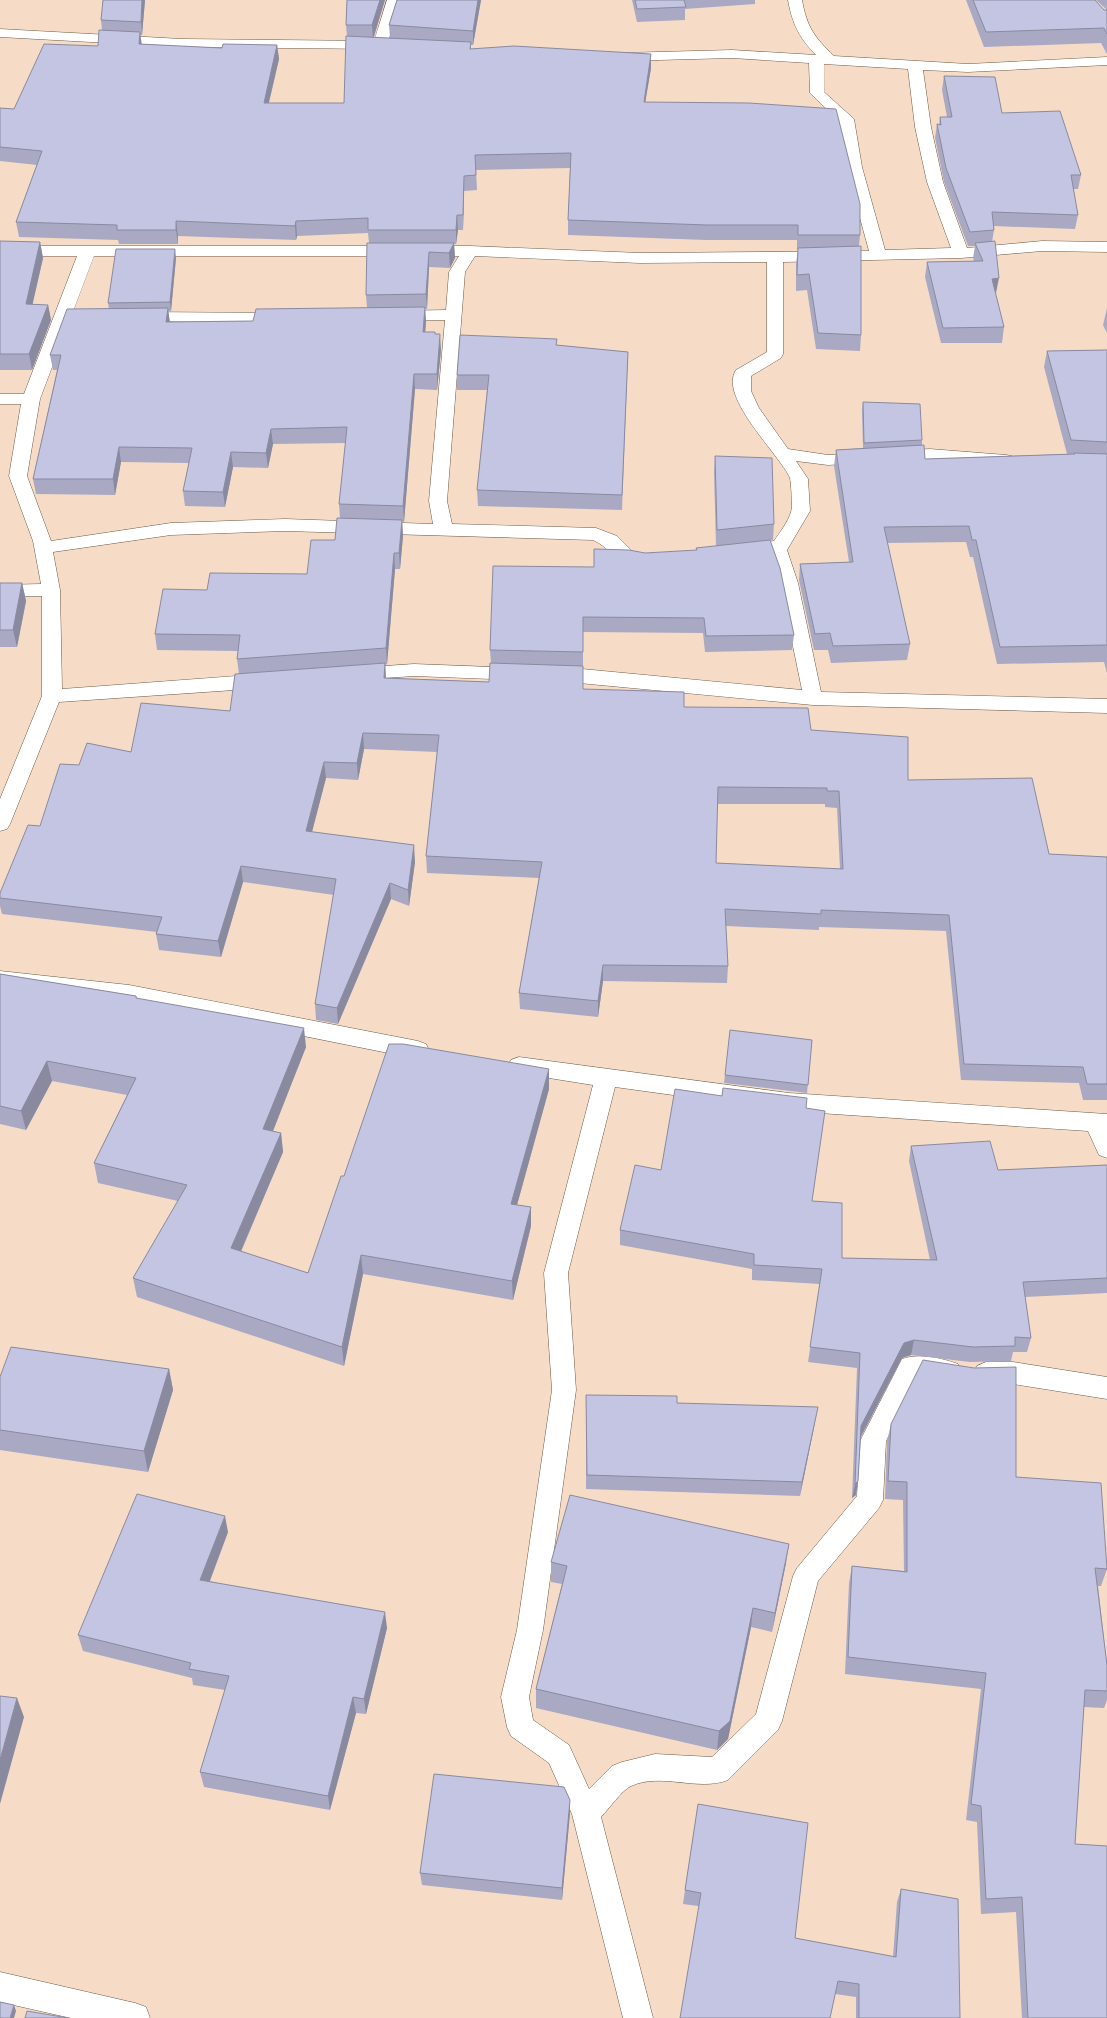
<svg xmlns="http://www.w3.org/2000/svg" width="1107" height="2018" font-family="'Fira Sans',sans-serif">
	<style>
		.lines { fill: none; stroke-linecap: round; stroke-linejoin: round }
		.minor-casing { stroke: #6f5945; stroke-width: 1 }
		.minor { fill: #fff; fill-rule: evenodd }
		.wall { fill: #a9a9c3; fill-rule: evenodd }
		.shaded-wall { fill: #898a9f }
		.building { fill: #c4c5e3; stroke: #898a9f; fill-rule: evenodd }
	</style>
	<rect width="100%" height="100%" fill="#f6dcc6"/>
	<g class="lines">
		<defs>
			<g id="minor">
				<polygon points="387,0 401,0 387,45 385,48 380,49 182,47 0,37 0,29 182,39 374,41"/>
				<path d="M788,0h14c5,27 12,37 32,56l134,8 139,-7v8l-139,7 -45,-2 8,57 12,55 24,66 75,-7 65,1v10l-65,-1 -81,7 -178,4v92l-2,4 -30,18v15l8,17 29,41 40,6 102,-6 76,6 6,1 3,4 -3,4 -6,1 -76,-6 -102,6 -32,-4 12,18 2,32 -23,39 11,33 23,109 286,7v14l-294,-8 -266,-25 -3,-5 3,-5 7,-1h28l220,21 -22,-107 -10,-30 -27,3 -7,-2 -2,-4 2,-4 38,-5c6,-9 14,-19 17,-29 2,-4 0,-29 -1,-34 -10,-23 -72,-81 -54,-108l31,-18v-90l-127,1 -165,-7 -10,16 -18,229 5,23 144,4 21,8 16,16 21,4 2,4 -2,4c-9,3 -24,2 -33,-3 -9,-4 -14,-15 -28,-21l-308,-9 -114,4 -118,17 7,38 2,99 202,-15 7,2 3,5 -3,5 -7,2 -205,14 -49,122 -3,5 -7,2v-32l42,-103v-100l-42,1v-12l41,-1 -8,-43 -24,-65 12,-72h-21v-10h24l53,-138h-77v-10h470l170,7 229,-2 -23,-84 -7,-46 -29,-28 -1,-30 -77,-5 -111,3 -5,-1 -2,-3 2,-3 5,-1 111,-3 84,5c-17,-17 -24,-32 -28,-55zM824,64l84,5 7,58 12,55 24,66 -66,2 -23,-83 -8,-48 -30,-27zM94,256h365l-10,16 -3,38 -50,1 -6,1 -2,4 2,4 6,1 49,-1 -16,181 4,23 -148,-5 -114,4 -120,18 -24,-65 13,-77z"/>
				<polygon points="138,312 284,313 290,314 292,318 290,322 284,323 132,321 130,317 132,313"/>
				<polygon points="414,664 519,668 526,669 529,674 526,679 519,680 414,676 356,680 349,679 346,674 349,669 356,668"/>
				<polygon points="0,971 129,985 418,1041 426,1044 429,1050 426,1056 418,1059 129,1001 0,987"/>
				<path d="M519,1057l270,36 318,21v44l-8,-3 -11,-24 -299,-20 -174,-24 -47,186 8,117 -33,240 -14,67 4,23 36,25 20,44 23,-23 10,-4 33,-8 57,3 44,-43 37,-138 4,-8 60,-72 3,-55 42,-82c16,-6 40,-1 56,5l3,7 -3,7 -9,4 -31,-5 -32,64 -3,59 -4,8 -61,73 -36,140 -4,9 -50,50c-30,12 -66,-8 -97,6 -9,4 -23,24 -30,31l52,201h-30l-51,-204 -23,-51 -38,-27 -4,-9 -6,-30 16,-67 35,-240 -8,-117 49,-188 -82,-13 -3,-6 3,-6z"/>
				<polygon points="986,1362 1013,1362 1107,1377 1107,1399 1013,1384 986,1384 977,1380 974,1373 977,1366"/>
				<polygon points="0,1972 135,2003 146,2007 150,2018 71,2018 0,2002"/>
			</g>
		</defs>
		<!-- minor casing -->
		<use href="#minor" class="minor-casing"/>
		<!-- minor -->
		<use href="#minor" class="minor"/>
	</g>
	<!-- wall -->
	<g class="wall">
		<path d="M103,0h42l-3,35h-2l1,9 81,4 55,-3 2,14 -10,44h75l3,-67 -1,-11 1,-25h38l-11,37 16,1 -1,-13 8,-25h84l-8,45h-2v4l180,5v14l-6,34 215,133 -1,11 2,89 -1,16 -44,-2 -9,-59 -11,1v-28l2,-13h-1v-10h-91l-138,-5v-15l2,-52 -94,2 1,20 -13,1 -1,39h-5l-2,14h-2l1,14 -5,10 -21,-1 -2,42h-2l1,13 -1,10 10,2 6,16 -4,40 -22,-1 -11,133 -2,-1 1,15 -3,33h-5l-8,95 -2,1 1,13 103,4 2,-19 -1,-13 104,-83v-18l200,86 -2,15 -87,2 -2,-19 -120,-1v57l101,18 127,23 97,50 141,74 58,3v243h-24l-4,-17 -118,-3 -15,-149 -127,-4v3l-93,-4 2,40 -1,17 -124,-2 -5,36 -78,-8 -1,-16 20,-115 -112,-5 -1,-17 11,-104 -73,-3 -6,31 -32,-2 -14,54 103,30 -6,44 -18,-7 -53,125 -22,-4 -1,-16 19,-109 -91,-13 -22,75 -62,-7 -3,-16 1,-2 -155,-18 -2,-8v-13l40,-67 39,-61 52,-13 99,-41 9,-37 -2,-15 1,-8 -81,-1 -2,-16 52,-44 100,-16 28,-34 5,-22 -1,-14 7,-61 -73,1 -5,24 -35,-1 -8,40 -40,-1 -2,-15 6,-28 -68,-1 -6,33 -79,-1 -3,-15 24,-109h-4l-3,-15 59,-46 -1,-6 68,-45 -5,53h-3l2,11 83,-1 114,-13 -1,-13 3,-52 -1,-10 -71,3 -1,4 -118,-4v8h-59l-1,-4 -99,-3 -3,-15 21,-57 -37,-4v-53l14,1 84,-63 4,-16 -1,-10zM717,804h108v3l12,1 3,61 -124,-6z"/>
		<polygon points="632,0 755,0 755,4 685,9 685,20 637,22"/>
		<polygon points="966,0 1095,0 1104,10 1107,10 1096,0 1107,0 1107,54 1101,43 984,47"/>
		<polygon points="944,76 1002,113 1081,175 1078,189 1073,189 1078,215 1075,229 994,226 994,230 992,242 996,293 995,293 1004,327 1002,343 941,343 925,277 927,262 974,261 973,258 975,246 968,246 944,182 935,138 937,124 939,125 940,117 947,117 942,90"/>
		<polygon points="0,241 40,242 43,258 32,305 48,305 51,320 32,370 0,370"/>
		<polygon points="1107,308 1107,333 1103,325"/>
		<polygon points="557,345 628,352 622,510 478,506 477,490 487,390 457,390 457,375"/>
		<polygon points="1107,350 1107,673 1104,662 997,664 973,557 970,557 966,542 887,543 910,644 907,660 831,663 828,650 814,650 799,580 800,564 849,562 834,466 836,450 863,448 862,410 863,402 922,440 922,445 925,459 1067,454 1044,367 1047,351"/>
		<polygon points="715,456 774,524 773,540 716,546 714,472"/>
		<polygon points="0,583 22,583 26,601 17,647 0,647"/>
		<polygon points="0,974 136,996 137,998 306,1047 272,1131 281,1133 283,1152 241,1252 308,1273 344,1176 549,1089 517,1205 531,1207 531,1226 513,1300 363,1274 344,1366 137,1297 133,1278 178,1201 98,1183 94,1163 127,1095 52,1081 26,1130 0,1124"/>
		<polygon points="812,1040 807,1093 724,1083 725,1075"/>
		<polygon points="806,1108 812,1201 842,1258 930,1260 909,1161 911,1146 998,1170 1107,1165 1107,1293 1025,1297 1031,1338 1027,1352 1013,1352 1011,1361 970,1362 911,1355 902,1358 861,1437 858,1481 856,1495 852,1498 857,1368 808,1362 820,1284 752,1280 752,1269 620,1245 620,1230 661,1170"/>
		<polygon points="169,1369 173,1390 148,1472 0,1450 0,1377"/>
		<polygon points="586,1395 677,1403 815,1422 800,1496 586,1489"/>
		<polygon points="891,1424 1016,1477 1107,1569 1101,1586 1098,1586 1107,1665 1107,1700 1104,1708 1084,1707 1075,1844 1107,2018 1022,2018 1016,1912 981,1914 977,1822 966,1820 981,1689 845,1674 849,1583 852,1566 904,1571 903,1500 885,1499 887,1441"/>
		<polygon points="228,1532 210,1581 387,1628 366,1714 356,1713 330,1810 204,1787 200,1772 225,1690 193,1685 192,1678 83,1651 78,1635"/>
		<polygon points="551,1562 786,1563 772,1632 751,1627 728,1739 717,1750 536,1708 536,1689 562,1584 551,1582"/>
		<polygon points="698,1804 795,1938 893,1957 897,1902 901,1889 960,2018 856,2018 856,1997 835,1994 698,1906 683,1904 685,1890"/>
		<polygon points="570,1813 562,1900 422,1885 420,1873"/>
	</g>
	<!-- shaded-wall -->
	<g class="shaded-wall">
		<polygon points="142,0 145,0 142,35 141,22"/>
		<polygon points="380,0 385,0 373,39 372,25"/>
		<polygon points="478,0 481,0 473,45 473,31"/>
		<polygon points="140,32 142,46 139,44"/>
		<polygon points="277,45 279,59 265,118 264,103"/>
		<polygon points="651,54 651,68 643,116 644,102"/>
		<polygon points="464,176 464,191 463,230 463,215"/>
		<polygon points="457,215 458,230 456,244 456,230"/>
		<polygon points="176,221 178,236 178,244 176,230"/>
		<polygon points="296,221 297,236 296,240 295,226"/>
		<polygon points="40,242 43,258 29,320 26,304"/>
		<polygon points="454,243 455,258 450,268 449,253"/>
		<polygon points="175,249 176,258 171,311 170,302"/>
		<polygon points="429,252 429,267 427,309 426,294"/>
		<polygon points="999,278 996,293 989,295 992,279"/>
		<polygon points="48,305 51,320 32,370 29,354"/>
		<polygon points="425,307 426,322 424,347 423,332"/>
		<polygon points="168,308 170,324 166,322"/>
		<polygon points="440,334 441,350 437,390 437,374"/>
		<polygon points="414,374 415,389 404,522 403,506"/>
		<polygon points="271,429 273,444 268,468 266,453"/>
		<polygon points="119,447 121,462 115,495 113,479"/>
		<polygon points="231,452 233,467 225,507 223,492"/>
		<polygon points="402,520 403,536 400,569 399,553"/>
		<polygon points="394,553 395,569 387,664 386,648"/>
		<polygon points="22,583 26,601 17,647 13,630"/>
		<polygon points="385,663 386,680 384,678"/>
		<polygon points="363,733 364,749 358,780 357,763"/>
		<polygon points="324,762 326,778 308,847 306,831"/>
		<polygon points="414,845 415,862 409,906 408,890"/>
		<polygon points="241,866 243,882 221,957 218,941"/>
		<polygon points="390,883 391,899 338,1024 337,1008"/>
		<polygon points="603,965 603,981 598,1017 598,1001"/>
		<polygon points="304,1028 306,1047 266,1149 263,1129"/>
		<polygon points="47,1061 52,1081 26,1130 21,1111"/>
		<polygon points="549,1069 549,1089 512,1223 511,1204"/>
		<polygon points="281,1133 283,1152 234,1267 231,1248"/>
		<polygon points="531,1207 531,1226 513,1300 512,1281"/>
		<polygon points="361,1255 363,1274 344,1366 342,1347"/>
		<polygon points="914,1340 911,1355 902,1358 859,1440 861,1426 904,1343"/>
		<polygon points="169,1369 173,1390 148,1472 144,1451"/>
		<polygon points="818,1407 815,1422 800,1496 802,1482"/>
		<polygon points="858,1481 856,1495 852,1498 855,1484"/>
		<polygon points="225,1516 228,1532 204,1596 200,1580"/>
		<polygon points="789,1544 786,1563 772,1632 775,1613"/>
		<polygon points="753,1608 751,1627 728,1739 717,1750 719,1731"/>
		<polygon points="385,1612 387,1628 366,1714 364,1699"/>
		<polygon points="353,1697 356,1713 330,1810 328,1796"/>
		<polygon points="17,1698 24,1717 0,1804 0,1760"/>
		<polygon points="570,1800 570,1813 562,1900 562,1888"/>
		<polygon points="14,2005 16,2011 14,2018 10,2018"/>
	</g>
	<!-- building -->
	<g class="building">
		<polygon points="103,0 142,0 141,22 101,20"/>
		<polygon points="347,0 380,0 372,25 346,25"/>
		<polygon points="397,0 478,0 473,31 389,25"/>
		<polygon points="635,0 684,0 686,7 637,9"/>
		<polygon points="973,0 1095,0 1104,10 1107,10 1107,34 1104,28 986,32"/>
		<polygon points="99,30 140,32 139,44 222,48 223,44 277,45 264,103 344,103 346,36 471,42 470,49 514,46 651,54 644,102 749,103 836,109 860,204 860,235 798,235 798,225 707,225 568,220 571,153 475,155 476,175 464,176 463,215 457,215 456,230 368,230 368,218 296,221 295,226 176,221 176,230 117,230 117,225 16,222 42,151 0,147 0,108 14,109 44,44 98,46"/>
		<polygon points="944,76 995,77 1002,113 1060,111 1081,175 1071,175 1078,215 992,212 994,230 970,232 946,168 937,124 941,125 940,117 952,117"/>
		<polygon points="0,241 40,242 26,304 48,305 29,354 0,354"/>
		<polygon points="995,241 999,278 992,279 1004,327 943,328 927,262 983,261 975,243"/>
		<polygon points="367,243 454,243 449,253 429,252 426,294 366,295"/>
		<polygon points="861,246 861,335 818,333 809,274 797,275 798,248"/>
		<polygon points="116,249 175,249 170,302 108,303"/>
		<polygon points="425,307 423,332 435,332 435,334 440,334 437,374 414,374 403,506 339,504 347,427 271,429 266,453 231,452 223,492 183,491 192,448 119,447 113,479 33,479 61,355 50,355 67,309 168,308 166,322 253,321 256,309"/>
		<polygon points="460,335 557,339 556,345 628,352 622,495 477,490 489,375 457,375"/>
		<polygon points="1107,350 1107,442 1071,440 1047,351"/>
		<polygon points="863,402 920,404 922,440 864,443"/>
		<polygon points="924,445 925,459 1075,454 1074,453 1107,454 1107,645 1000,647 976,540 972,540 969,526 884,527 910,644 833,646 830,633 815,634 800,564 853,562 836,450"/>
		<polygon points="715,456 772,458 774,524 717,530"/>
		<polygon points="337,518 402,520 399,553 394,553 386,648 237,659 240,635 155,634 163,589 207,590 210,573 307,574 311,540 335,540"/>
		<polygon points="770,540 780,568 794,635 706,636 704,618 583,617 583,652 490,650 493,566 594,567 594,549 629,550 645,553 697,550 696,548"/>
		<polygon points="0,583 22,583 13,630 0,630"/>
		<path d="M385,663l-1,15 105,4 1,-19 93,3v23l101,3v15l124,1 3,22 97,7v43l124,-2 17,76 58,3v227h-20l-4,-17 -119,-3 -15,-149 -128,-5v4l-96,-5 3,57 -125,-1 -5,36 -79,-8 23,-131 -116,-6 13,-121 -76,-2 -6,30 -33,-1 -18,69 108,14 -6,45 -18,-7 -53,125 -22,-4 21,-125 -95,-13 -23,75 -62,-7 6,-17 -162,-19v-5l28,-68 12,1 20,-62 19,1 8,-22 44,9 10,-49 89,8 5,-37zM718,787l109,1v3h12l4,78 -127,-6z"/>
		<polygon points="0,974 136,996 136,998 304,1028 263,1129 281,1133 231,1248 308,1273 341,1176 344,1176 389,1044 403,1044 549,1069 511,1204 531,1207 512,1281 361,1255 342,1347 133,1278 187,1185 94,1163 136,1078 47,1061 21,1111 0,1106"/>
		<polygon points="730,1030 812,1040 808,1085 725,1075"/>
		<polygon points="723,1088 807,1098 806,1108 825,1111 812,1201 842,1203 842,1258 937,1260 911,1146 990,1141 998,1170 1107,1165 1107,1278 1023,1282 1031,1338 1015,1337 1015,1346 973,1347 914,1340 904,1343 861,1426 858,1481 855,1484 860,1353 810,1347 822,1269 754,1265 754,1254 620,1230 635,1165 661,1170 675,1089 722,1096"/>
		<polygon points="11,1347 169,1369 144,1451 0,1430 0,1377"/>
		<polygon points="923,1360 974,1368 1016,1367 1016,1477 1101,1483 1107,1569 1095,1568 1107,1665 1107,1691 1085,1690 1075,1844 1107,1846 1107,2018 1028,2018 1022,1897 986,1899 981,1806 971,1804 986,1673 848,1657 852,1566 907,1572 907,1482 888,1481 891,1424"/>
		<polygon points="586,1395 677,1396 677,1403 818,1407 802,1482 587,1475"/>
		<polygon points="137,1494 225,1516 200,1580 385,1612 364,1699 353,1697 328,1796 200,1772 229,1676 189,1669 191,1663 78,1635"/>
		<polygon points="570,1495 789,1544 775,1613 753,1608 730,1721 719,1731 536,1689 567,1566 551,1562"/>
		<polygon points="0,1696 17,1698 0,1760"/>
		<polygon points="434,1774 564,1787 570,1800 562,1888 420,1873"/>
		<polygon points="698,1804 808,1823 795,1938 896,1957 901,1889 958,1899 960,2018 859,2018 859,1984 838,1981 830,2018 680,2018 701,1893 685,1890"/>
		<polygon points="0,2002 14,2005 10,2018 0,2018"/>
		<polygon points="27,2011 68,2018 25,2018"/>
	</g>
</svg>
